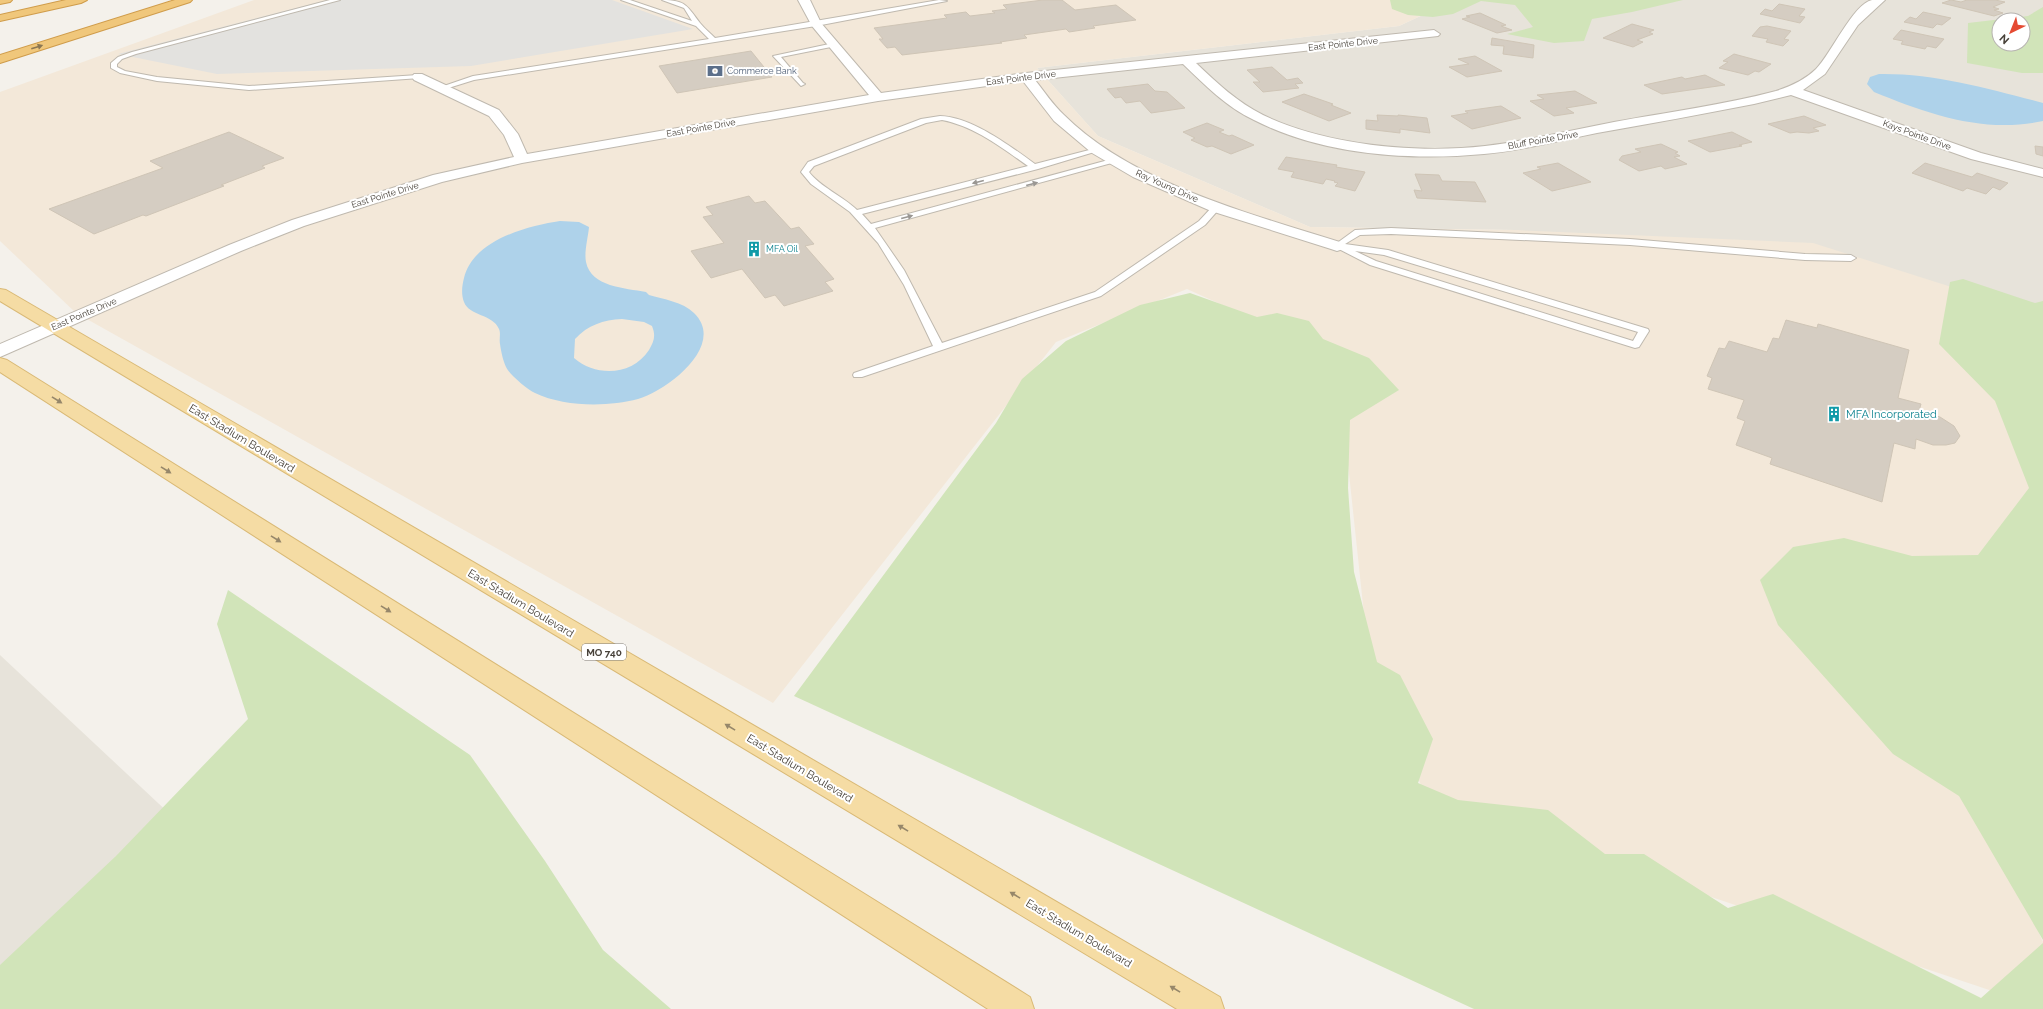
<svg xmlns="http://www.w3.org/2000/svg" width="2043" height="1009" font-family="Raleway,sans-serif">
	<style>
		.residential { fill: #e7e3da; fill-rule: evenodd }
		.commercial { fill: #f3e8d9 }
		.green { fill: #d1e4b9; fill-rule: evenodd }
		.parking { fill: #e3e2df }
		.water { fill: #aed2ea; fill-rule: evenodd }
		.building { fill: #d5cdc2; stroke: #cfc5b6 }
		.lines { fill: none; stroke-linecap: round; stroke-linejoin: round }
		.service-casing { stroke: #bfb9af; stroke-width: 2 }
		.minor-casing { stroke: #bfb9af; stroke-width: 2 }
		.primary-casing { stroke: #d9b975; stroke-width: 2 }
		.motorway-casing { stroke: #cf9c4b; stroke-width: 2 }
		.service { fill: #fff; fill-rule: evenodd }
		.minor { fill: #fff; fill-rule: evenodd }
		.primary { fill: #f5dca4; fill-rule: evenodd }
		.motorway { fill: #f0c77b; fill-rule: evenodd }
		.oneway { fill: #8b7754 }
		.oneway2 { fill: #9a9793 }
		.oneway3 { fill: #96876a }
		.labels { text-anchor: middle; stroke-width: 4; stroke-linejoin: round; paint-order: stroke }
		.far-street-label { font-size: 9px; fill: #48423a; stroke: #fff }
		.far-service-label { font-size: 9px; fill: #4e5e75; stroke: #fff; text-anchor: start }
		.far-culture-label { font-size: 9px; fill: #0d838f; stroke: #fff; text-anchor: start }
		.shield { fill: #fff; stroke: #7f7b75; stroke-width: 1 }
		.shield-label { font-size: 10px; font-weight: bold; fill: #48423a }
		.culture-label { font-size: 11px; fill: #0d838f; stroke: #fff; text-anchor: start }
		.street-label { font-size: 11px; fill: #48423a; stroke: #fff }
	</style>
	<rect width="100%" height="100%" fill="#f4f1eb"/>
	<!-- residential -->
	<g class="residential">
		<path d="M1455,0h588v316l-528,-86 -205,-3 -212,-91 -61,-68 362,-42zM1999,20h24v24h-24z"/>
		<polygon points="0,655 378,1009 0,1009"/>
	</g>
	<!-- commercial -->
	<polygon class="commercial" points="254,0 1455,0 1399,26 1037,68 1098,136 1310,227 1515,230 1813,243 2043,316 2043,545 1962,762 2043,942 2043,1008 1428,802 1369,661 1343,417 1368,371 1187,289 1056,342 773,703 76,313 0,241 0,92"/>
	<!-- green -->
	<g class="green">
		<polygon points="1390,0 1683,0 1632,12 1592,19 1584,41 1554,43 1507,34 1533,27 1515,5 1481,1 1453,14 1433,17 1408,15 1392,9"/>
		<path d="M2043,7v66h-21l-55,-10 1,-40 60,-7zM1999,20h24v24h-24z"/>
		<polygon points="1963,279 2035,303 2043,301 2043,940 1959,796 1893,754 1778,625 1760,580 1793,547 1844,538 1912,556 1978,555 2029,488 1995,401 1939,344 1950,282"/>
		<polygon points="1190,293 1257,317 1277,313 1309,321 1323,339 1369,358 1399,390 1350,420 1348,488 1354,572 1377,662 1400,675 1433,739 1418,783 1458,800 1548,810 1605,854 1644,854 1728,908 1773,894 1981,998 2043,943 2043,1009 1474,1009 794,696 996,423 1022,379 1066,341 1140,305"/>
		<polygon points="228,590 470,755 545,861 603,950 671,1009 0,1009 0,965 116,856 248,719 217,624"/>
	</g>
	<!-- parking -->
	<polygon class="parking" points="327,0 612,0 693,29 471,66 217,74 118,54"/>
	<!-- water -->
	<g class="water">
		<path d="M1879,74c55,-1 111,15 164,29v18c-59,13 -115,-7 -169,-29l-7,-8 3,-7z"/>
		<path d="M560,221l19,1 10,5c-1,11 -5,25 -3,35 5,25 39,26 60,30l3,3c14,4 34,7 45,18 33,32 -27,78 -56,86 -30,8 -74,8 -103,-6 -8,-4 -25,-18 -29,-26 -3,-6 -5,-16 -6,-23 -1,-5 1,-11 -1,-15 -6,-15 -30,-13 -35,-27 -3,-8 -2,-16 0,-24 9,-38 63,-52 96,-57zM622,319l22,3 8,4c4,10 2,15 -3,24 -17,26 -53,27 -75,8l1,-19c13,-14 28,-19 47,-20z"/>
	</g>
	<!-- building -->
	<g class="building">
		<polygon points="1043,0 1062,0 1075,10 1116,5 1136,20 1093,26 1095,28 1069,32 1066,29 1024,35 1027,38 1000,42 1002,43 902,55 895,47 887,48 879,39 883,39 874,28 947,18 944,15 966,12 970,16 995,13 992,11 1007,9 1003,5"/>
		<polygon points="1951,0 1961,2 1967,0 1995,0 2005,2 1993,7 1999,9 1994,10 2003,13 1994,16 1942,3"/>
		<polygon points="1779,4 1805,9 1799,16 1805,17 1800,23 1760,14 1765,9 1772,11"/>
		<polygon points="1923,12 1951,18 1942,25 1937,24 1933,28 1904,22 1910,17 1916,19"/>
		<polygon points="1480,13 1506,25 1501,26 1512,30 1497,33 1462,19 1470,17 1466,16"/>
		<polygon points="1632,24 1654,30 1649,32 1653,34 1637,40 1643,42 1633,47 1603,38"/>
		<polygon points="1767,26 1791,31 1784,39 1789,40 1783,46 1766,42 1768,39 1752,36 1760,27"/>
		<polygon points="1901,30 1944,39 1936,48 1927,46 1925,49 1901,44 1903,41 1893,39"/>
		<polygon points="1492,38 1534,45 1533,58 1503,54 1504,46 1491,45"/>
		<polygon points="751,51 772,77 677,93 659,66"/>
		<polygon points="1734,54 1771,64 1759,72 1755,71 1748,75 1719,68 1728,62 1723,61"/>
		<polygon points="1475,56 1502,71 1467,77 1449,67 1469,64 1458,59"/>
		<polygon points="1272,67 1287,80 1298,78 1303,83 1295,84 1299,88 1263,92 1253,82 1260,82 1247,70"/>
		<polygon points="1705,75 1725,85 1662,94 1644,85 1682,77 1685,79"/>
		<polygon points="1148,84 1155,91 1167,92 1185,108 1151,113 1140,101 1126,103 1121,97 1115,98 1107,89"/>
		<polygon points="1575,91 1597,103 1566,108 1574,113 1554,116 1530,101 1544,99 1537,95"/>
		<polygon points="1304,94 1333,104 1331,105 1351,113 1329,121 1282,102"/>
		<polygon points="1501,106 1521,118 1472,129 1451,116 1468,113 1465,111"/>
		<polygon points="1377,115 1398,116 1398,115 1427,118 1430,133 1400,129 1400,133 1366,129 1366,120 1378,121"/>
		<polygon points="1804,116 1826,125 1813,128 1819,131 1809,133 1797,132 1790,133 1768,124"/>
		<polygon points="1207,123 1224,130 1219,132 1229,136 1232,135 1254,145 1231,154 1212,146 1207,147 1191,140 1195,138 1183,132"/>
		<polygon points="229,132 284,158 262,166 265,168 221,185 224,186 146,216 143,215 94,234 49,209 163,168 150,161"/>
		<polygon points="1732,132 1752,142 1739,145 1742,146 1710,152 1688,141"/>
		<polygon points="1661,144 1678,152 1675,153 1680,156 1674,157 1687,164 1665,169 1661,166 1639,171 1619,160 1622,156 1641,152 1635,149"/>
		<polygon points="2035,146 2043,147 2043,156 2036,154"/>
		<polygon points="1286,157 1337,165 1336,167 1365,172 1355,191 1335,186 1338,183 1334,182 1335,181 1326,179 1323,184 1291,177 1294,172 1278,169"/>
		<polygon points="1558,163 1591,182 1552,191 1523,173 1541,169 1537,167"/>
		<polygon points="1925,163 1972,177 1977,173 2008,183 2000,190 1993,187 1986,194 1967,188 1963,191 1912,173"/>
		<polygon points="1415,174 1439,175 1442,181 1475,182 1486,202 1417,198 1414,190 1422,191"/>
		<polygon points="749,196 755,203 765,201 791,229 799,227 814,244 805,246 834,279 825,282 833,291 784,306 775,295 765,298 742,269 711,278 691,251 724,243 703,217 713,215 706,207"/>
		<polygon points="1786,320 1817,328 1818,324 1909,350 1898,398 1921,404 1919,411 1940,417 1954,426 1960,436 1955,443 1946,445 1933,445 1916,439 1915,449 1894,443 1882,502 1770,464 1772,458 1736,445 1745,421 1737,418 1744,400 1708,389 1712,378 1707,376 1719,348 1725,349 1729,341 1767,352 1773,338 1779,339"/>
	</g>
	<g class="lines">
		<defs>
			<g id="service">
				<polygon points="330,0 340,0 136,54 122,59 117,64 117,67 125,71 157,77 249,86 418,75 420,76 420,78 249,90 157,81 120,73 111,68 111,63 118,57 132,52"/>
				<path d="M621,0h9l62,21 -8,-13 -22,-8c24,0 25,6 38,23 4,5 10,10 15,15l224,-38 8,1 -131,25 -342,54 -32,10 -4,-2 35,-12 236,-37 -13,-13z"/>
				<polygon points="834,43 836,44 836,46 781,57 803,83 805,84 801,86 773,56"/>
				<path d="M940,116c32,1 70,30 95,48l62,-16 4,2 -63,19 -176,45 9,10 241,-65 7,2 -244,67 29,42 38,73 153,-51 104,-71 14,-15h6l1,2 -15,17 -104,71 -239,81h-8l-1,-2 1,-2 79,-27 -29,-61 -26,-42 -28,-31 -39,-28 -10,-12 7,-10 113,-43zM942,120c32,6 60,28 86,46l-171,44c-13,-13 -38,-24 -48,-38l5,-6 112,-43z"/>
				<path d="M1391,228l239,11 175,15 46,1 5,3 -5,3 -46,-1 -175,-15 -239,-11 -31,1 -15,9 43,6 260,79 1,2 -10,16 -4,1 -265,-83 -37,-19 22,-16zM1355,251l29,4 254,77 -5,9 -257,-80z"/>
			</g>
			<path id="minor" d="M798,0h12l11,23 60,70 145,-20 408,-43 6,4 -2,2 -242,27c21,20 41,39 67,52 62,30 154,39 222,31 43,-5 87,-16 129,-24 54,-10 110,-17 162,-31 15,-5 29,-11 40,-22 15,-15 37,-65 56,-69 4,0 9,0 13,0l-27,25 -33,49 -22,16 178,63 62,16v8l-72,-18 -180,-64 -37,9c-52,10 -105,20 -157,29 -36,7 -77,18 -113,21 -75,7 -162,1 -230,-34 -28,-13 -49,-35 -71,-56l-148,16c9,11 18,25 29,35 69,69 188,99 279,128l2,3 -2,3 -6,2 -6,-2 -120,-38 -78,-34 -41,-24 -38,-32 -31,-40 -145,20 -356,62 -80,19 -138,44 -63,25 -241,106v-13l229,-99 63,-25 141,-45 81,-18 -10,-22 -15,-19 -75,-36 -2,-3 2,-3h8l77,36 19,24 9,20 342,-59 -57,-69z"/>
			<g id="primary">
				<polygon points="0,289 6,290 1220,997 1224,1009 1177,1009 0,301"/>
				<polygon points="0,358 7,360 1030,997 1034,1009 988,1009 0,372"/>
			</g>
			<g id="motorway">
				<polygon points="0,0 12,0 10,2 0,4"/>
				<polygon points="66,0 87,0 81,3 0,21 0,15"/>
				<polygon points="175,0 192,0 190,2 0,63 0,55"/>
			</g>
		</defs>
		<!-- service casing -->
		<use href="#service" class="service-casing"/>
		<!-- minor casing -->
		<use href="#minor" class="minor-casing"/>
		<!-- primary casing -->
		<use href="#primary" class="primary-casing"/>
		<!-- motorway casing -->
		<use href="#motorway" class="motorway-casing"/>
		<!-- service -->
		<use href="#service" class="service"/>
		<!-- minor -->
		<use href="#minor" class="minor"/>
		<!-- primary -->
		<use href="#primary" class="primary"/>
		<!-- motorway -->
		<use href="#motorway" class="motorway"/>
	</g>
	<!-- one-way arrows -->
	<defs><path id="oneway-solid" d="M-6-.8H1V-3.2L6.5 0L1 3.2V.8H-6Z"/></defs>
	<use class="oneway" href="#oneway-solid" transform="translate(37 47) rotate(-18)"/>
	<g class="oneway2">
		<use href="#oneway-solid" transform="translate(978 182) rotate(166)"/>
		<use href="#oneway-solid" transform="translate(1032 184) rotate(-15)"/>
		<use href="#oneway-solid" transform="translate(907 217) rotate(-15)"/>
	</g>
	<g class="oneway3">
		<use href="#oneway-solid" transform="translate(57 400) rotate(32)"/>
		<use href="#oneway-solid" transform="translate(166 470) rotate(32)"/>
		<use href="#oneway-solid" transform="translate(276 539) rotate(32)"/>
		<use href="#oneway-solid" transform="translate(386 609) rotate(32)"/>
		<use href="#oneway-solid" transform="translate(730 727) rotate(-149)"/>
		<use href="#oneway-solid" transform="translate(903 828) rotate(-149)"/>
		<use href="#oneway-solid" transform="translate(1015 895) rotate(-149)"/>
		<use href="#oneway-solid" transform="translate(1175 989) rotate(-149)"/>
	</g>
	<!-- icons -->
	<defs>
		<symbol id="bank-bare" viewBox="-9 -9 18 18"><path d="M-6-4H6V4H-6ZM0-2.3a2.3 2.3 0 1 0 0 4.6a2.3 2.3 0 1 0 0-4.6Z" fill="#5c6f8a" stroke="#fff" stroke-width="2.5" paint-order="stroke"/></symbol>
		<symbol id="building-bare" viewBox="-9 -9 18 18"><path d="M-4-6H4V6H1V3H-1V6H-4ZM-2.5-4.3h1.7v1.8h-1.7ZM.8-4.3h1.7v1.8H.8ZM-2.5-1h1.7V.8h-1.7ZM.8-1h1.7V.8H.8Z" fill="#0f9aa8" stroke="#fff" stroke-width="2.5" paint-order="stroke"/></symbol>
	</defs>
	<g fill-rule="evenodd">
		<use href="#bank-bare" x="704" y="60" width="22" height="22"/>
		<use href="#building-bare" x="743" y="238" width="22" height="22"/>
		<use href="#building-bare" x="1823" y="403" width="22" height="22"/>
	</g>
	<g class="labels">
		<!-- far-street labels -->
		<g class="far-street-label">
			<text transform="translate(1343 44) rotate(-6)" y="3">East Pointe Drive</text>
			<text transform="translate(1021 78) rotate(-7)" y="3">East Pointe Drive</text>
			<text transform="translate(701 128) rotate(-10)" y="3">East Pointe Drive</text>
			<text transform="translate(1917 135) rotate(20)" y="3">Kays Pointe Drive</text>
			<text transform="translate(1543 140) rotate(-10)" y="3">Bluff Pointe Drive</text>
			<text transform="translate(1167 186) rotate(24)" y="3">Ray Young Drive</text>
			<text transform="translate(385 195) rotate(-17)" y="3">East Pointe Drive</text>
			<text transform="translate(84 314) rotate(-23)" y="3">East Pointe Drive</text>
		</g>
		<!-- far-service labels -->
		<g class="far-service-label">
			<text x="727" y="74">Commerce Bank</text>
		</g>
		<!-- far-culture labels -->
		<g class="far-culture-label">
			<text x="766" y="252">MFA Oil</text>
		</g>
		<!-- shield labels -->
		<rect class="shield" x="582" y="644" width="44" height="16" rx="3"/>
		<g class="shield-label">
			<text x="604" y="656">MO 740</text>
		</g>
		<!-- culture labels -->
		<g class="culture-label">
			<text x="1846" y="418">MFA Incorporated</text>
		</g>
		<!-- street labels -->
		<g class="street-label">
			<text transform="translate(242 438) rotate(31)" y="4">East Stadium Boulevard</text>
			<text transform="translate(521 603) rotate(31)" y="4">East Stadium Boulevard</text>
			<text transform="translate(800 768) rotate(31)" y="4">East Stadium Boulevard</text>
			<text transform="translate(1079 933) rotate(31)" y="4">East Stadium Boulevard</text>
		</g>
	</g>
	<!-- north arrow -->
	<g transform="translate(2011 32) rotate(223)"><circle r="19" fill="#ffffff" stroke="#b6b3b0"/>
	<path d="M0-3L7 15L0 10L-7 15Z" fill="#e54a32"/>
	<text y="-6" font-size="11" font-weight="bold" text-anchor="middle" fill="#48423a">N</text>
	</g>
</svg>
